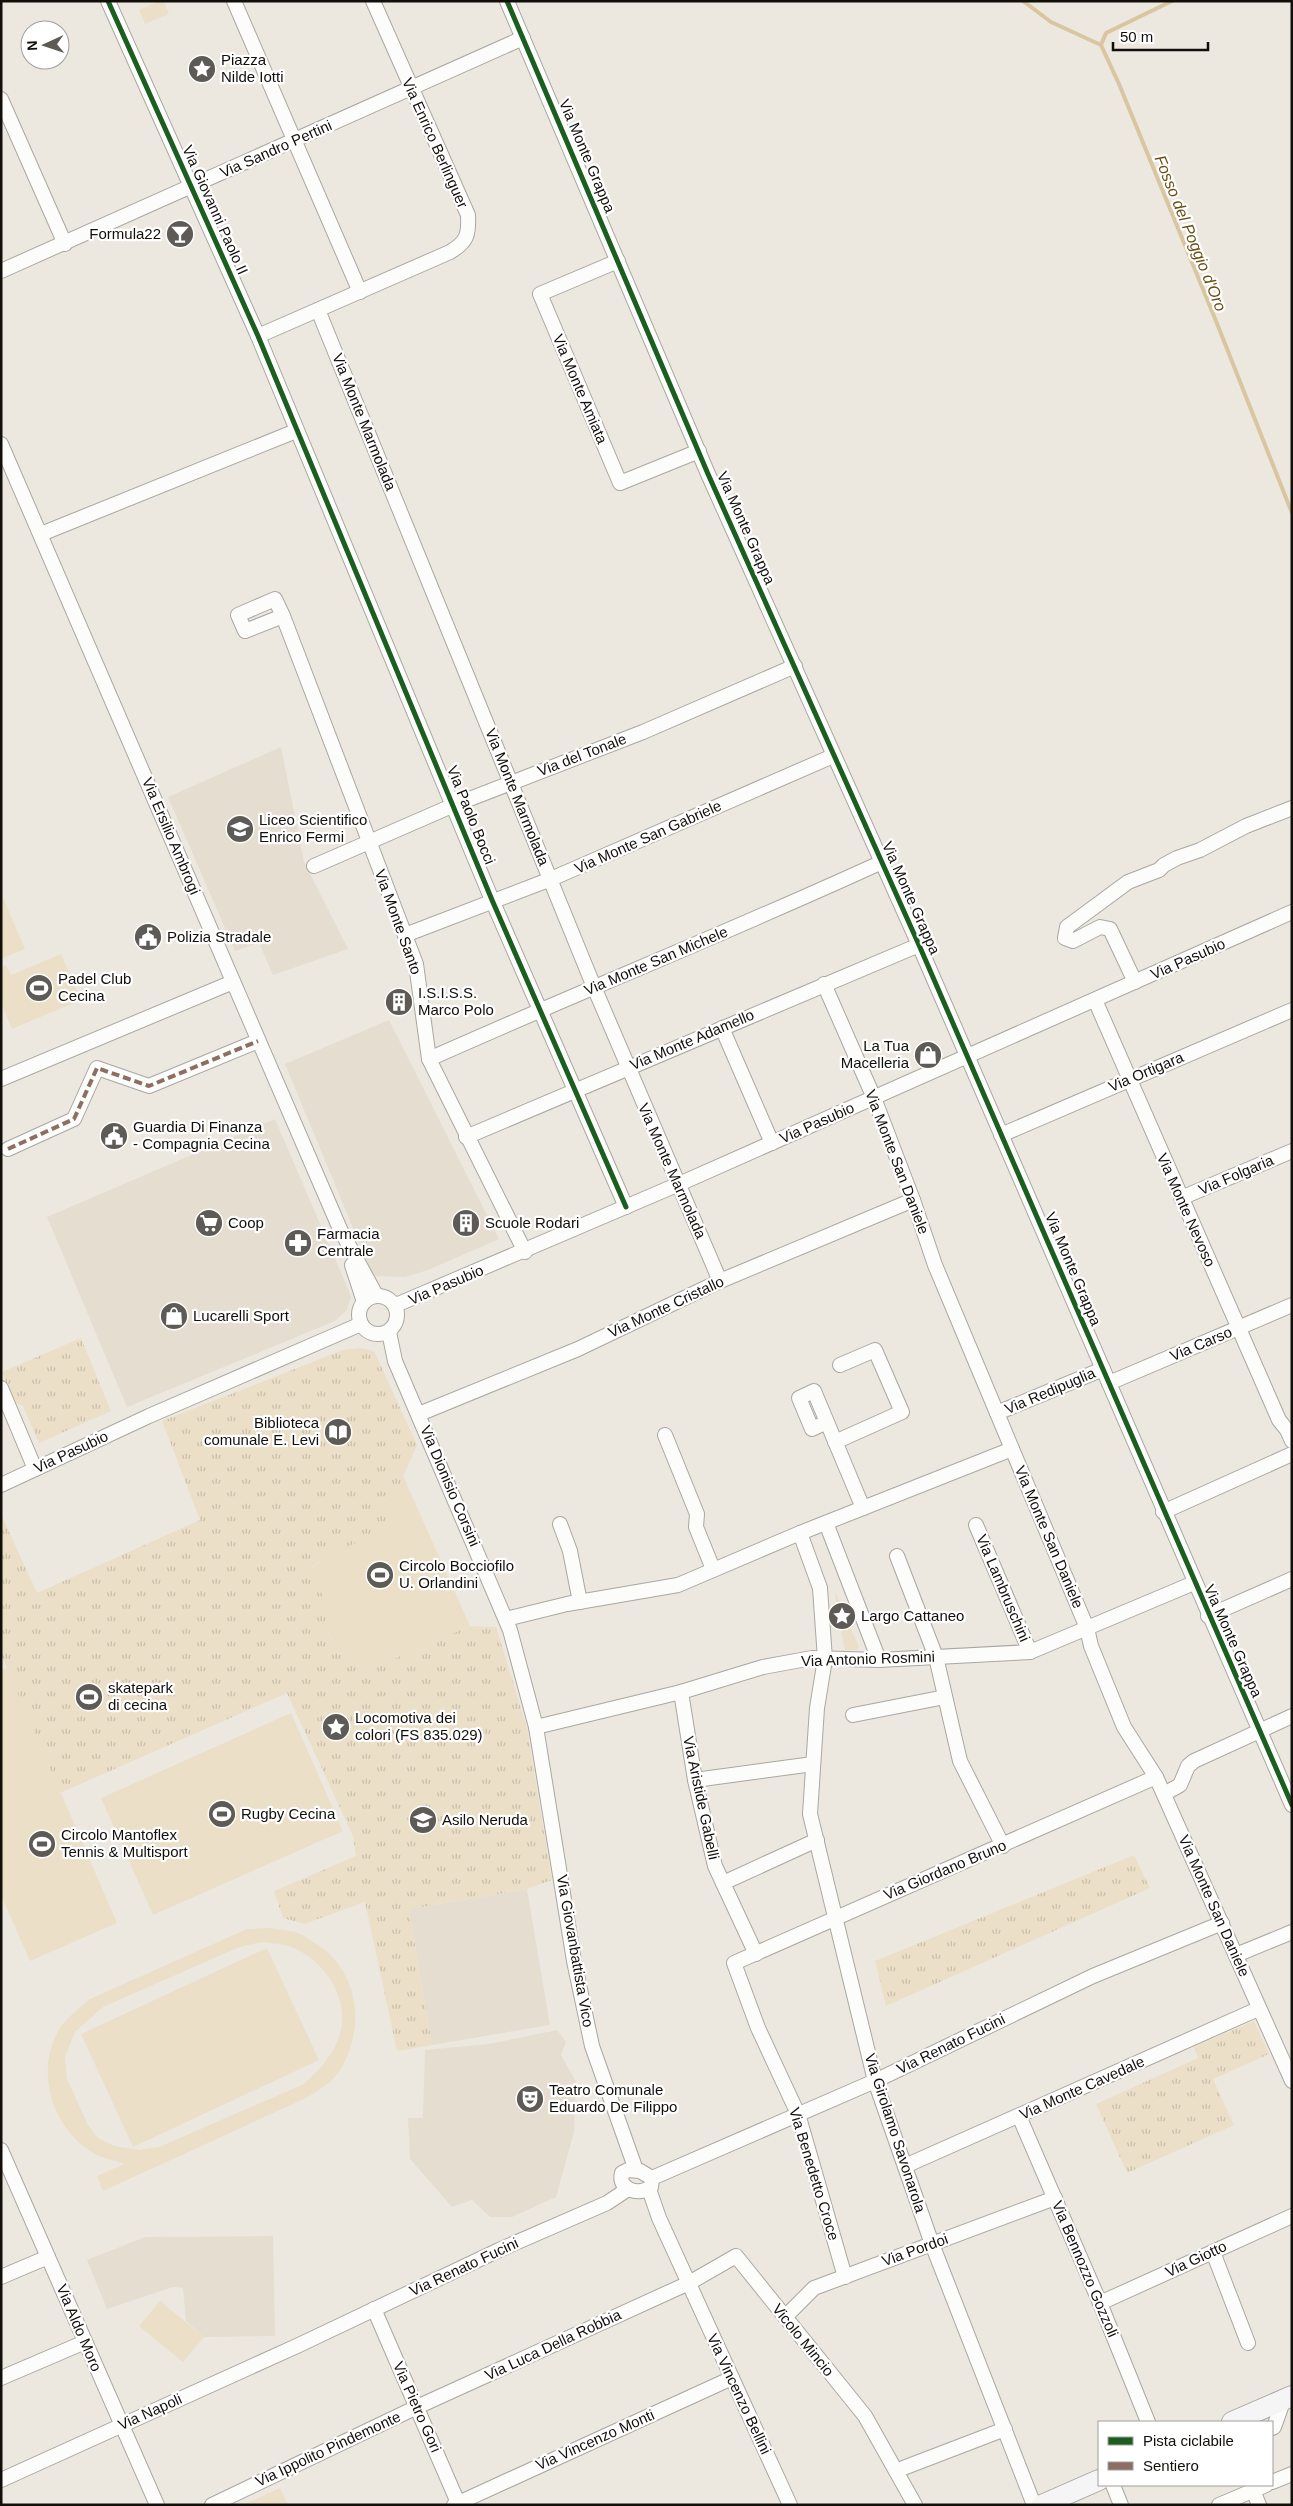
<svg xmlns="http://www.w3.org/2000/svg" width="1293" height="2506" font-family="Helvetica,sans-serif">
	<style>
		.built { fill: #e5ddcf }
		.grass { fill: #ebdfc7; fill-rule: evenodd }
		.park { fill: url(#park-tufts) }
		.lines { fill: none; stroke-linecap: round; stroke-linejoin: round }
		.stream { stroke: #d9c6a0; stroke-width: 4 }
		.street-casing { stroke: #a9a7a1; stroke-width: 16 }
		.secondary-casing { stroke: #a9a7a1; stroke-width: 22 }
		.street { stroke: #fcfcfa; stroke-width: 14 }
		.secondary { stroke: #f6f5f6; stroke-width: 20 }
		.quiet { stroke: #8d6e63; stroke-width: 4; stroke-dasharray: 8 4; stroke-linecap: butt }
		.cycleway-casing { stroke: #fff; stroke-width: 8 }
		.cycleway { stroke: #1b5e20; stroke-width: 5 }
		.labels { text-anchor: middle; stroke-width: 4.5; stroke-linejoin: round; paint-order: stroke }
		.poi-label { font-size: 15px; fill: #120f0b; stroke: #fff; text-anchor: start }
		.street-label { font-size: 15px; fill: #120f0b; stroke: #fff }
		.water-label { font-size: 16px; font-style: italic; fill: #694f11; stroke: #fff }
	</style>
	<defs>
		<pattern id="park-tufts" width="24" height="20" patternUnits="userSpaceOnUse" patternTransform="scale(1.25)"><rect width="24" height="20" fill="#ebdfc7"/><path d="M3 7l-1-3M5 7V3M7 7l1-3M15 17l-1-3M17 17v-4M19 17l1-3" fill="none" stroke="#c8beaa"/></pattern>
	</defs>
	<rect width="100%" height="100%" fill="#ece8e0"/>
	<!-- built -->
	<g class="built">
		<polygon points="281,747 304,862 348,949 273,975 259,943 235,951 168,797"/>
		<polygon points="389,1020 499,1239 428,1270 405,1277 373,1276 285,1064"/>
		<polygon points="275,1119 345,1282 351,1297 347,1310 335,1321 127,1407 47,1217"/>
		<polygon points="527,1889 550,2025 432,2045 409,1909"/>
		<polygon points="557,2030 566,2042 561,2055 576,2082 574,2132 556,2197 512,2217 490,2217 472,2200 452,2207 410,2159 408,2118 423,2118 425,2050 489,2044"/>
		<polygon points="273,2236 275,2336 204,2337 186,2321 183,2288 173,2287 107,2309 87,2260 145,2237"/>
	</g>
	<!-- grass -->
	<g class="grass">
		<polygon points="159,1 164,1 169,14 145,24 139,10"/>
		<polygon points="1,893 25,949 1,959"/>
		<polygon points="61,954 81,1000 12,1029 1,1003 1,967 6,965 11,975"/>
		<polygon points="403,1476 470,1626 361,1673 352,1651 339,1655 328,1632 336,1627 310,1569 386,1516"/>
		<polygon points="834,1589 859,1647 857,1650 845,1650 844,1646"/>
		<polygon points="7,1668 117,1923 30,1961 1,1895 1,1670"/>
		<polygon points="291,1713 343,1831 153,1915 101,1798"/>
		<path d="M272,1928c8,2 18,2 26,5 7,2 14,9 20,12 40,27 47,79 25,120 -7,15 -24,25 -37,33l-203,93 -6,-15 27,-12c-9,-4 -21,-5 -29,-10 -42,-24 -62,-82 -35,-126 8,-12 20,-20 30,-29l157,-70zM261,1942c8,1 17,1 24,3 32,9 60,43 57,78 -2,25 -21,45 -38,61l-145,63 -20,3 -25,-4 -16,-8 -10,-13 -21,-46 -2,-22 10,-25 28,-25 134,-59z"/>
		<polygon points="267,1948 319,2060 133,2147 81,2034"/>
		<polygon points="160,2301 204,2337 183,2362 139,2326"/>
		<polygon points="280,2488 288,2505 243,2505"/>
	</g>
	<!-- park -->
	<g class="park">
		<polygon points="81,1338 111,1411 39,1443 23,1406 15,1403 2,1372"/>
		<polygon points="360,1348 374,1351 417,1445 386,1516 390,1527 332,1554 310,1568 337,1627 328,1633 339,1655 352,1650 361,1673 470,1626 496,1627 527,1728 552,1880 527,1889 409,1909 432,2045 397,2051 365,1902 304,1924 283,1918 274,1891 356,1856 353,1836 287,1693 60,1793 1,1654 1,1514 37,1593 200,1520 162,1421 343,1350"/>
		<polygon points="1134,1855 1150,1888 886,2006 875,1961"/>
		<polygon points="1254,2021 1269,2054 1213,2079 1234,2125 1127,2173 1096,2104 1198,2058 1194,2047"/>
	</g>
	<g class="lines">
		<!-- stream -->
		<g class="stream">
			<polyline points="1023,1 1051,22 1101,45 1119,84 1216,321 1292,513"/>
			<polyline points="1101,45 1106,33 1172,1"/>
		</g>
		<defs>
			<g id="street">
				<polyline points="108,1 258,336 492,900 626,1207"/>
				<polyline points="234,1 360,292"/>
				<polyline points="507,1 708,474 919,945 1292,1805"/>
				<polyline points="1,99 65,244"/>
				<polyline points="618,261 540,294 620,483 699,451"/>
				<polyline points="1,271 523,38"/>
				<polyline points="318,310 594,987 720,1281"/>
				<path d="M258,336l192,-84c17,-10 19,-17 18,-37l-95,-214"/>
				<polyline points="1,444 340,1229 376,1295"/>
				<polyline points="41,534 296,431"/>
				<polyline points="283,616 245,631 238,615 275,599 283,616 416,964 429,1059 525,1252"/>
				<polyline points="314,866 454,805 643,732 795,666"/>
				<polyline points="405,935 551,879 833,756"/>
				<polyline points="1135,982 1110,929 1100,927 1073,941 1065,938 1067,927 1128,882 1159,870 1164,865 1177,858 1200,850 1246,826 1292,808"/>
				<polyline points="824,984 874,1098 913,1200 935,1265 1087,1628 1091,1646 1124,1727 1156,1777 1292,2081"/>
				<polyline points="1095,1000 1279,1420 1287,1430 1292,1441"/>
				<polyline points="722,1028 772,1143"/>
				<path d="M429,1059c150,-67 303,-128 453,-197"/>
				<polyline points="1,1079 233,982"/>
				<polyline points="1001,1135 1292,1010"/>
				<polyline points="466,1137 919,945"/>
				<polyline points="8,1149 74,1119 97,1068 149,1086 258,1041"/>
				<polyline points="1181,1198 1292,1151"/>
				<polyline points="352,1265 364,1302"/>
				<circle cx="378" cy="1315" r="19"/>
				<polyline points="396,1305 679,1184 1292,912"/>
				<polyline points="389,1332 395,1361 510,1630 536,1727 574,1961 592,2046 636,2170"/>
				<polyline points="1109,1383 1292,1305"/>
				<polyline points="1,1388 35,1469"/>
				<polyline points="997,1413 1103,1369"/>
				<polyline points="419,1414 578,1349 720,1281 913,1200"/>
				<polyline points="827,1422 812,1429 799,1398 814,1391 863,1508"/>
				<polyline points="665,1435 697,1514 696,1527 713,1569"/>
				<polyline points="835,1442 902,1412 875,1350 840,1365"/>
				<polyline points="1,1485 149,1416 361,1324"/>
				<polyline points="1163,1512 1292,1454"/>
				<polyline points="826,1523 879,1660"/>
				<polyline points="560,1524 570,1551 580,1602"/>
				<polyline points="976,1525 1030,1652"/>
				<polyline points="800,1533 820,1588 825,1659 817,1708 810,1814 875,2081 932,2244 1034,2505"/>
				<polyline points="897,1556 936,1657 960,1761 1003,1846"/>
				<polyline points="1208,1616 1292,1579"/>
				<polyline points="506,1619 567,1604 678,1585 800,1533 1012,1449"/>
				<polyline points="681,1692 695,1780 715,1866 756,1954"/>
				<polyline points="853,1715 945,1697"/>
				<polyline points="536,1727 681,1692 763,1667 812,1658 879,1660 1030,1652 1194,1583"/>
				<polyline points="695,1780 813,1764"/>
				<polyline points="1164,1794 1180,1785 1188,1766 1194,1761 1292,1716"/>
				<polyline points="723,1883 817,1840"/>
				<polyline points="1236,1955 1292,1932"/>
				<polyline points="1019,2116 1100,2303 1148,2422"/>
				<polyline points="1,2150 157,2505"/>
				<polyline points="905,2166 1258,2009"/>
				<path d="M628,2170l12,1 12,7 -1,9c-11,9 -34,3 -29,-14z"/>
				<polyline points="652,2178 875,2081 1093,1976 1222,1923"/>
				<polyline points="649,2189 659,2218 790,2505"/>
				<polyline points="1213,2252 1248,2343"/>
				<polyline points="1,2277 48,2257"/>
				<polyline points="845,2277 798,2114 758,2028 734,1963 1156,1777"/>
				<polyline points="1100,2303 1292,2216"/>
				<polyline points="374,2309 459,2505"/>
				<polyline points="785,2317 814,2288 1055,2198"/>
				<polyline points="1,2378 85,2342"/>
				<polyline points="1272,2428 1274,2427 1284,2399"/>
				<polyline points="898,2470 1005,2429"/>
				<polyline points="1,2480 299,2345 499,2250 607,2203 628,2189"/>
				<polyline points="1272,2482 1292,2474"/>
				<polyline points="1113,2485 1121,2505"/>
				<polyline points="1253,2490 1259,2505"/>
				<polyline points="212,2505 417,2407 689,2283 736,2256 865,2416 915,2505"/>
				<polyline points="454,2505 732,2378"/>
				<polyline points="1219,2505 1266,2485"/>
			</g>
			<g id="secondary">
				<polyline points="1232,2422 1292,2396"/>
				<polyline points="1042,2505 1099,2480"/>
			</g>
		</defs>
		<!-- street casing -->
		<use href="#street" class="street-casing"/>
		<!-- secondary casing -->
		<use href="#secondary" class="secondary-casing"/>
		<!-- street -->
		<use href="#street" class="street"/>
		<!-- secondary -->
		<use href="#secondary" class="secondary"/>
		<!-- quiet -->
		<polyline class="quiet" points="8,1149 74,1119 97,1068 149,1086 258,1041"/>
		<defs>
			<g id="cycleway">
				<polyline points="108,1 258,336 492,900 626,1207"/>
				<polyline points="507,1 708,474 919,945 1292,1805"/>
			</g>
		</defs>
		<!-- cycleway casing -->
		<use href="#cycleway" class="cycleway-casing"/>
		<!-- cycleway -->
		<use href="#cycleway" class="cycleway"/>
	</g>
	<!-- icons -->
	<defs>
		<symbol id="sight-disc" viewBox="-11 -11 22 22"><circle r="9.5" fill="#5e5b56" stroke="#fff"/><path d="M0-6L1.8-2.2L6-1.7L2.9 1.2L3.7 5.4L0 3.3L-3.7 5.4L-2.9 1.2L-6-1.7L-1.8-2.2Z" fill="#fff"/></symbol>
		<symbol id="bar-disc" viewBox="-11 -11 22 22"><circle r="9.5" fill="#5e5b56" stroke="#fff"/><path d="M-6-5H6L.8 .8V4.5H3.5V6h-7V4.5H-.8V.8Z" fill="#fff"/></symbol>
		<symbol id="school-disc" viewBox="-11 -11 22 22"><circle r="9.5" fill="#5e5b56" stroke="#fff"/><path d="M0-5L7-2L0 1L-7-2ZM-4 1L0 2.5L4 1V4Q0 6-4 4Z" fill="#fff"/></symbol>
		<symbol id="civic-disc" viewBox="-11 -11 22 22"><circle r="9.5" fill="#5e5b56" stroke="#fff"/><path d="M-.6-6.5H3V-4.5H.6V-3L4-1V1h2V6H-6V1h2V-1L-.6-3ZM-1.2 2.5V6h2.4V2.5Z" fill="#fff"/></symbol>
		<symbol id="stadium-disc" viewBox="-11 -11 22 22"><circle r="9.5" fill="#5e5b56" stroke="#fff"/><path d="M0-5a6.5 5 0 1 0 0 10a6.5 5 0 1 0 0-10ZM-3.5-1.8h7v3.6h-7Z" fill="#fff"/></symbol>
		<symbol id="building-disc" viewBox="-11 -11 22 22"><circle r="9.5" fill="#5e5b56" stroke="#fff"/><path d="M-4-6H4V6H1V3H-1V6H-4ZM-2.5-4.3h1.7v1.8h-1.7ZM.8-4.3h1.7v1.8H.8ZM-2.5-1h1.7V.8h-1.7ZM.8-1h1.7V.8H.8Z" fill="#fff"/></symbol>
		<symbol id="shop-disc" viewBox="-11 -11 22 22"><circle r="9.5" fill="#5e5b56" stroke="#fff"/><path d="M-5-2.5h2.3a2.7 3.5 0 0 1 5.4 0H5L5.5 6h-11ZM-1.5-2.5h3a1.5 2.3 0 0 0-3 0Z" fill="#fff"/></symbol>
		<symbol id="supermarket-disc" viewBox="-11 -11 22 22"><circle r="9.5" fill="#5e5b56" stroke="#fff"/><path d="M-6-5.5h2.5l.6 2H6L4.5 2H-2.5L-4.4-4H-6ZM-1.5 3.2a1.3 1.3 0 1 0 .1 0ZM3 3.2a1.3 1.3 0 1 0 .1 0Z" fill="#fff"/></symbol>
		<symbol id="pharmacy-disc" viewBox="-11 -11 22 22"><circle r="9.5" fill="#5e5b56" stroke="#fff"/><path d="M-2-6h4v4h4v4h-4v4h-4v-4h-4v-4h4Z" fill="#fff"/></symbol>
		<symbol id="library-disc" viewBox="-11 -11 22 22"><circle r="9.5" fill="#5e5b56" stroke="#fff"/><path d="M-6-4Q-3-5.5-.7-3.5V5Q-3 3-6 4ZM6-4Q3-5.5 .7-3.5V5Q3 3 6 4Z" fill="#fff"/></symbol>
		<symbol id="theatre-disc" viewBox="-11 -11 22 22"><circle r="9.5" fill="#5e5b56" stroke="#fff"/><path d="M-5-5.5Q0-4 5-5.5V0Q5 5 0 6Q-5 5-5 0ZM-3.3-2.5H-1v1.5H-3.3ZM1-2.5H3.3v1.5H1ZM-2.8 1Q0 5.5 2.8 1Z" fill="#fff"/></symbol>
	</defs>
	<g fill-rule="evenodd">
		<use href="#sight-disc" x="186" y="53" width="32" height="32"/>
		<use href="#bar-disc" x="164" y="218" width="32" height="32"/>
		<use href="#school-disc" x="224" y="813" width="32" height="32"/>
		<use href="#civic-disc" x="132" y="921" width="32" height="32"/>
		<use href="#stadium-disc" x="23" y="972" width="32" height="32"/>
		<use href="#building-disc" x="383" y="986" width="32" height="32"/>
		<use href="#shop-disc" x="912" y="1039" width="32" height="32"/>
		<use href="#civic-disc" x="98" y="1120" width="32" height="32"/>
		<use href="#supermarket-disc" x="193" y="1207" width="32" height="32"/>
		<use href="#building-disc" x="450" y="1207" width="32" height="32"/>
		<use href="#pharmacy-disc" x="282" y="1227" width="32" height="32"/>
		<use href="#shop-disc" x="158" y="1300" width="32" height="32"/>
		<use href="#library-disc" x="322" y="1416" width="32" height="32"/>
		<use href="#stadium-disc" x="364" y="1559" width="32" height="32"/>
		<use href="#sight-disc" x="826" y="1600" width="32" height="32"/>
		<use href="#stadium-disc" x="73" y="1681" width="32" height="32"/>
		<use href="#sight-disc" x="320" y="1711" width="32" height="32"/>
		<use href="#stadium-disc" x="206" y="1798" width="32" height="32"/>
		<use href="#school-disc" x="407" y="1804" width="32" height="32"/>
		<use href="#stadium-disc" x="26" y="1828" width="32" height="32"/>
		<use href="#theatre-disc" x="514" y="2083" width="32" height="32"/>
	</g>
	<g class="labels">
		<!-- poi labels -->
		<g class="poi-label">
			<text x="221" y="65">Piazza<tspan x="221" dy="17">Nilde Iotti</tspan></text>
			<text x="161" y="239" text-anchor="end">Formula22</text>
			<text x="259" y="825">Liceo Scientifico<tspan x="259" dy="17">Enrico Fermi</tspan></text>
			<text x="167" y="942">Polizia Stradale</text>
			<text x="58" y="984">Padel Club<tspan x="58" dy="17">Cecina</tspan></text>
			<text x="418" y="998">I.S.I.S.S.<tspan x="418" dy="17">Marco Polo</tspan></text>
			<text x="909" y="1051" text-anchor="end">La Tua<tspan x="909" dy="17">Macelleria</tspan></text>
			<text x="133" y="1132">Guardia Di Finanza<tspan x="133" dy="17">- Compagnia Cecina</tspan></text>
			<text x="228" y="1228">Coop</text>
			<text x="485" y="1228">Scuole Rodari</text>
			<text x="317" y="1239">Farmacia<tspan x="317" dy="17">Centrale</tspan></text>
			<text x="193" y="1321">Lucarelli Sport</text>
			<text x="319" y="1428" text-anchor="end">Biblioteca<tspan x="319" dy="17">comunale E. Levi</tspan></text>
			<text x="399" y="1571">Circolo Bocciofilo<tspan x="399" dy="17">U. Orlandini</tspan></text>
			<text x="861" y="1621">Largo Cattaneo</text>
			<text x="108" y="1693">skatepark<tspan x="108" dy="17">di cecina</tspan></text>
			<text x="355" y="1723">Locomotiva dei<tspan x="355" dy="17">colori (FS 835.029)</tspan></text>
			<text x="241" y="1819">Rugby Cecina</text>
			<text x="442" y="1825">Asilo Neruda</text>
			<text x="61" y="1840">Circolo Mantoflex<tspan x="61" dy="17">Tennis &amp; Multisport</tspan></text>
			<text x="549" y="2095">Teatro Comunale<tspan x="549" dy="17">Eduardo De Filippo</tspan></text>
		</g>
		<!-- street labels -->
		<g class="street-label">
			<text transform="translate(435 143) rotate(66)" y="5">Via Enrico Berlinguer</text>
			<text transform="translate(276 149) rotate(-24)" y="5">Via Sandro Pertini</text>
			<text transform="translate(587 156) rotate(67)" y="5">Via Monte Grappa</text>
			<text transform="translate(215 210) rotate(66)" y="5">Via Giovanni Paolo II</text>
			<text transform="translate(580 389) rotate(67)" y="5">Via Monte Amiata</text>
			<text transform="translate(364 422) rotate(68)" y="5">Via Monte Marmolada</text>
			<text transform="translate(746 528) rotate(66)" y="5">Via Monte Grappa</text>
			<text transform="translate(582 755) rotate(-21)" y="5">Via del Tonale</text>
			<text transform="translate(517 797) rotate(68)" y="5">Via Monte Marmolada</text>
			<text transform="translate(471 815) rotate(68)" y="5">Via Paolo Bocci</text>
			<text transform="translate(171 836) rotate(67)" y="5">Via Ersilio Ambrogi</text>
			<text transform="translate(648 837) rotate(-24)" y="5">Via Monte San Gabriele</text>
			<text transform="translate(911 898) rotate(66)" y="5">Via Monte Grappa</text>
			<text transform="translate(398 922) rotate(70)" y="5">Via Monte Santo</text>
			<text transform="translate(1188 959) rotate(-24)" y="5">Via Pasubio</text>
			<text transform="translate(656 961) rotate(-23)" y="5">Via Monte San Michele</text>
			<text transform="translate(692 1040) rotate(-23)" y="5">Via Monte Adamello</text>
			<text transform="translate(1146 1072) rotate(-23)" y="5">Via Ortigara</text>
			<text transform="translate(817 1123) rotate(-24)" y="5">Via Pasubio</text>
			<text transform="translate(897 1162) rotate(69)" y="5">Via Monte San Daniele</text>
			<text transform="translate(672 1171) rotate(66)" y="5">Via Monte Marmolada</text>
			<text transform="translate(1236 1175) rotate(-23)" y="5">Via Folgaria</text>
			<text transform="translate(1186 1210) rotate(66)" y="5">Via Monte Nevoso</text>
			<text transform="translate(1073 1269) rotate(67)" y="5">Via Monte Grappa</text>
			<text transform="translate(446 1285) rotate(-23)" y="5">Via Pasubio</text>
			<text transform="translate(666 1307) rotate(-25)" y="5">Via Monte Cristallo</text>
			<text transform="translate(1201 1344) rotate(-23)" y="5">Via Carso</text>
			<text transform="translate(1050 1391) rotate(-23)" y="5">Via Redipuglia</text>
			<text transform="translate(71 1452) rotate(-25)" y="5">Via Pasubio</text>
			<text transform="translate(450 1486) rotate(67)" y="5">Via Dionisio Corsini</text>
			<text transform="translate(1049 1537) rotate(67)" y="5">Via Monte San Daniele</text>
			<text transform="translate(1003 1588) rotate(67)" y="5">Via Lambruschini</text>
			<text transform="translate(1233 1641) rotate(66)" y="5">Via Monte Grappa</text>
			<text transform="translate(868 1659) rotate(-2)" y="5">Via Antonio Rosmini</text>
			<text transform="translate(701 1798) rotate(78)" y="5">Via Aristide Gabelli</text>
			<text transform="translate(945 1870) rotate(-23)" y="5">Via Giordano Bruno</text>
			<text transform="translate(1214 1906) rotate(66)" y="5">Via Monte San Daniele</text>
			<text transform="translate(575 1951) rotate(80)" y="5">Via Giovanbattista Vico</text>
			<text transform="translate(951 2044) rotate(-26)" y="5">Via Renato Fucini</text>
			<text transform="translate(1082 2088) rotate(-24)" y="5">Via Monte Cavedale</text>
			<text transform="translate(895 2133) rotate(72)" y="5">Via Girolamo Savonarola</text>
			<text transform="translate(814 2174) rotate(73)" y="5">Via Benedetto Croce</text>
			<text transform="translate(915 2250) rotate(-20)" y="5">Via Pordoi</text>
			<text transform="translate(1196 2259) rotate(-25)" y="5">Via Giotto</text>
			<text transform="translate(464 2267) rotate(-25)" y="5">Via Renato Fucini</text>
			<text transform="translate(1085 2269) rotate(67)" y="5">Via Bennozzo Gozzoli</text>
			<text transform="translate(79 2328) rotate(67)" y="5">Via Aldo Moro</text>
			<text transform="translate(803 2340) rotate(51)" y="5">Vicolo Mincio</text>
			<text transform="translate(553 2345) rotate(-25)" y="5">Via Luca Della Robbia</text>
			<text transform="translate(739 2394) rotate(65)" y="5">Via Vincenzo Bellini</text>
			<text transform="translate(417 2407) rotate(66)" y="5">Via Pietro Gori</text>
			<text transform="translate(150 2412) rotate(-24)" y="5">Via Napoli</text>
			<text transform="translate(595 2440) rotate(-24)" y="5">Via Vincenzo Monti</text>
			<text transform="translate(328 2449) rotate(-25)" y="5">Via Ippolito Pindemonte</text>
		</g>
		<!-- water labels -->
		<g class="water-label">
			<text transform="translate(1191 233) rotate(68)" y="6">Fosso del Poggio d'Oro</text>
		</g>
	</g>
	<!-- border -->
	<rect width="1293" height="2506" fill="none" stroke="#120f0b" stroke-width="5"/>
	<!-- legend -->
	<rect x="1098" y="2421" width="175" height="65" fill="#ffffff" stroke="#a09f9d"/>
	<rect x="1108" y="2437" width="25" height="8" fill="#1b5e20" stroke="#a09f9d"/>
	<text x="1143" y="2446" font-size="15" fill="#120f0b">Pista ciclabile</text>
	<rect x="1108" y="2462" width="25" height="8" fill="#8d6e63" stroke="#a09f9d"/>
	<text x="1143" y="2471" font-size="15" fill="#120f0b">Sentiero</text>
	<!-- north arrow -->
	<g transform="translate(45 45) rotate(267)"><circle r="24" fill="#ffffff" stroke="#a09f9d"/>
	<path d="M0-4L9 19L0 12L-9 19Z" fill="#5e5b56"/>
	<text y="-8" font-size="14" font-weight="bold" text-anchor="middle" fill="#120f0b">N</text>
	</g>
	<!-- scale -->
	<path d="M1113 42v8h95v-8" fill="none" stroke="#120f0b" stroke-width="2.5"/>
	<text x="1120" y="42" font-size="15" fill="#120f0b" stroke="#ffffff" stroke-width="4" paint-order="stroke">50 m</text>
</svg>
